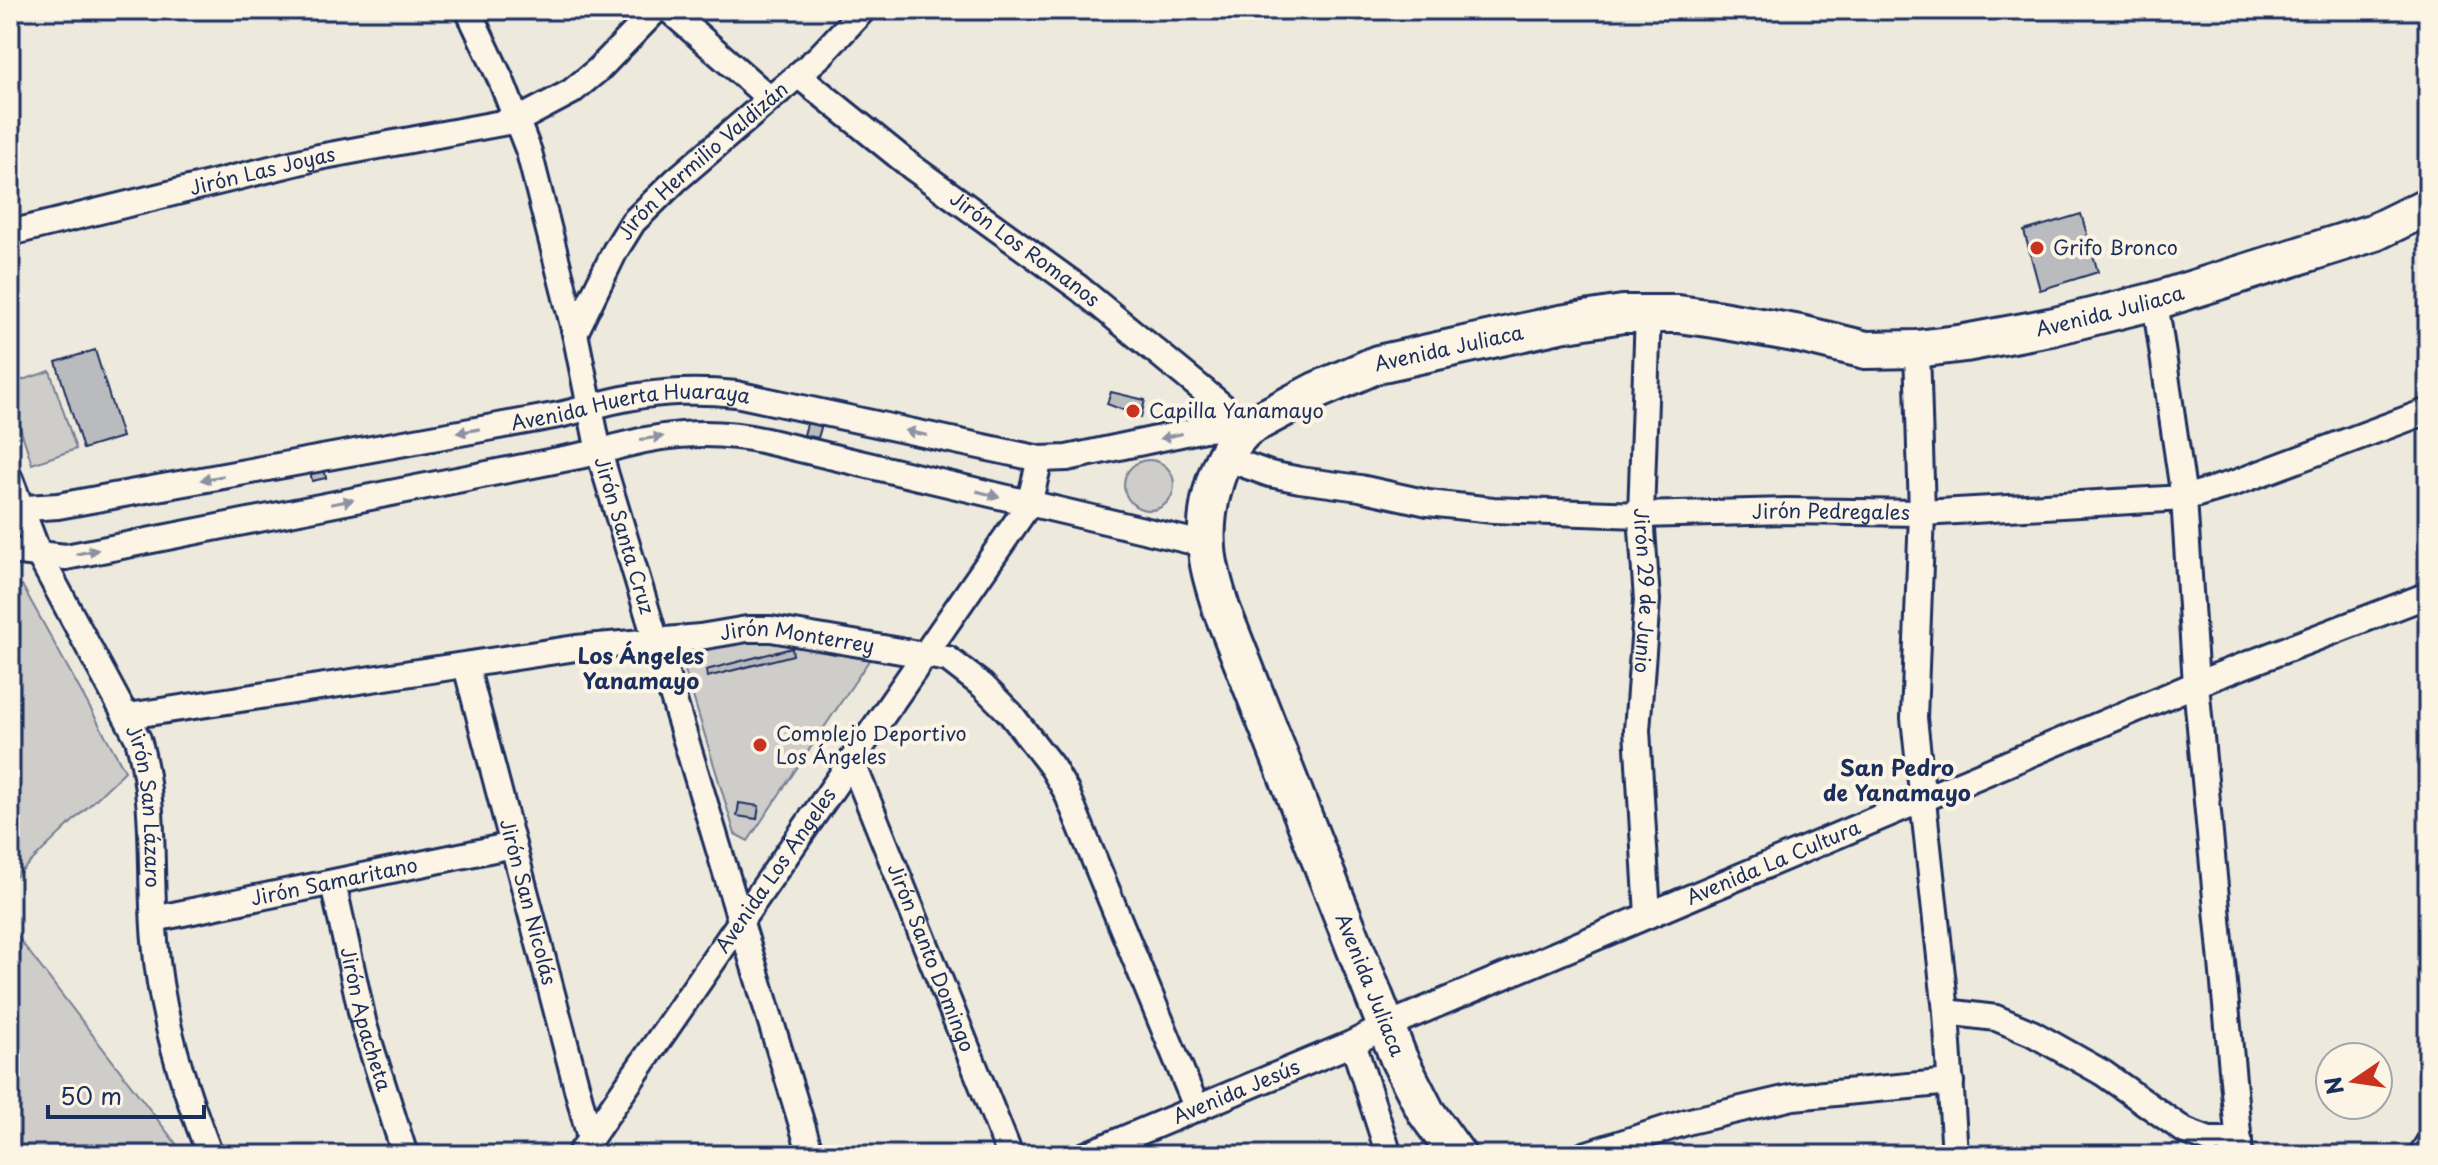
<svg xmlns="http://www.w3.org/2000/svg" width="2438" height="1165" font-family="'Playpen Sans',sans-serif">
	<style>
		.green { fill: #cfcdca; stroke: #757e94; stroke-width: 2 }
		.building { fill: #babbbe; stroke: #1b2f5e; stroke-width: 2 }
		.lines { fill: none; stroke-linecap: round; stroke-linejoin: round }
		.minor-casing { stroke: #1b2f5e; stroke-width: 30 }
		.highway-casing { stroke: #1b2f5e; stroke-width: 42 }
		.minor { stroke: #fcf5e5; stroke-width: 24 }
		.highway { stroke: #fcf5e5; stroke-width: 36 }
		.oneway { fill: #8c92a2 }
		.poi-dot { fill: #c8321e; stroke: #fcf5e5; stroke-width: 3 }
		.labels { text-anchor: middle; stroke-width: 8; stroke-linejoin: round; paint-order: stroke }
		.street-label { font-size: 20px; fill: #1b2f5e; stroke: #fcf5e5 }
		.poi-label { font-size: 20px; fill: #1b2f5e; stroke: #fcf5e5; text-anchor: start }
		.neighbourhood-label { font-size: 22px; font-weight: bold; fill: #1b2f5e; stroke: #fcf5e5 }
	</style>
	<rect width="100%" height="100%" fill="#eee9dd"/>
	<filter id="ink" filterUnits="userSpaceOnUse"><feTurbulence type="fractalNoise" baseFrequency=".0125" numOctaves="2"/><feDisplacementMap in="SourceGraphic" scale="16" xChannelSelector="R" yChannelSelector="G"/><feConvolveMatrix kernelMatrix="1 2 1 2 8 2 1 2 1" color-interpolation-filters="sRGB"/></filter>
	<g filter="url(#ink)">
		<!-- green -->
		<g class="green">
			<polygon points="50,371 76,449 32,464 10,397 10,384"/>
			<circle cx="1149" cy="485" r="25"/>
			<polygon points="22,585 125,771 10,882 10,590"/>
			<polygon points="743,628 872,656 748,841 735,834 674,634"/>
			<polygon points="10,927 180,1149 182,1155 10,1155"/>
		</g>
		<!-- building -->
		<g class="building">
			<polygon points="2081,214 2098,272 2040,290 2024,231"/>
			<polygon points="95,350 122,437 83,449 56,362"/>
			<polygon points="1111,392 1145,400 1141,417 1107,404"/>
			<polygon points="808,420 822,424 818,438 804,435"/>
			<polygon points="323,463 326,478 312,481 309,466"/>
			<polygon points="792,648 793,655 707,677 706,670"/>
			<polygon points="739,803 759,806 757,819 737,816"/>
		</g>
		<g class="lines">
			<defs>
				<g id="minor">
					<path id="s1" d="M468,10l33,70 28,72 46,181 24,119 212,703"/>
					<polyline points="669,10 769,98"/>
					<path id="s2" d="M798,75l114,92 167,121 169,139"/>
					<path id="s3" d="M10,233l309,-76 199,-37 53,-28 28,-23 57,-59"/>
					<polyline points="2155,301 2184,498 2196,684 2240,1155"/>
					<path id="s4" d="M1648,313l-7,202 6,85 -10,130 11,185"/>
					<path id="s5" d="M575,333l40,-82 18,-29 43,-42 144,-124 43,-46"/>
					<polyline points="1917,349 1922,513 1914,718 1946,1012 1955,1155"/>
					<path id="s6" d="M1225,458l45,16 30,6 60,8 68,15 65,7 148,5 146,-4 135,2 262,-15 51,-15 193,-72"/>
					<path id="s7" d="M10,479l29,76 99,184c19,65 11,136 17,202 6,76 28,144 55,214"/>
					<path id="s8" d="M10,509l48,-3 501,-91c23,-5 46,-13 69,-17 33,-7 74,-8 108,-4l304,65 27,-1 137,-29 44,-2"/>
					<path d="M10,551l56,6 533,-105c56,-18 109,-24 167,-11l441,104"/>
					<path id="s9" d="M466,666l124,472"/>
					<path id="s10" d="M128,716l448,-68 124,-11 47,-8h24l177,30 35,27 27,27 42,54 14,24 131,318"/>
					<path id="s11" d="M852,761l158,394"/>
					<path id="s12" d="M333,883l31,142 41,130"/>
					<path id="s13" d="M154,919l359,-74"/>
					<polyline points="1946,1012 1996,1018 2032,1033 2103,1073 2185,1131 2209,1140 2239,1140"/>
					<polyline points="1353,1043 1389,1155"/>
					<path id="s14" d="M579,1155l450,-651 11,-45"/>
					<path id="s15" d="M1085,1155l268,-112 33,-17 810,-342 232,-89"/>
					<polyline points="1584,1155 1690,1121 1793,1097 1951,1082"/>
					<polyline points="2421,1155 2428,1144"/>
				</g>
				<g id="highway">
					<path id="s16" d="M1457,1155l-31,-43 -27,-53 -178,-451c-6,-20 -13,-40 -14,-60 -3,-41 10,-94 41,-121l68,-36 62,-27 182,-40 63,-10h55l37,5 85,15 66,16 51,-1 48,-6 90,-17 100,-25 220,-69 53,-26"/>
				</g>
			</defs>
			<!-- minor casing -->
			<use href="#minor" class="minor-casing"/>
			<!-- highway casing -->
			<use href="#highway" class="highway-casing"/>
			<!-- minor -->
			<use href="#minor" class="minor"/>
			<!-- highway -->
			<use href="#highway" class="highway"/>
		</g>
		<!-- one-way arrows -->
		<defs><path id="oneway-solid" d="M-6-.8H1V-3.2L6.5 0L1 3.2V.8H-6Z" transform="scale(2)"/></defs>
		<g class="oneway">
			<use href="#oneway-solid" transform="translate(468 431) rotate(170)"/>
			<use href="#oneway-solid" transform="translate(916 433) rotate(-168)"/>
			<use href="#oneway-solid" transform="translate(1171 436) rotate(168)"/>
			<use href="#oneway-solid" transform="translate(652 438) rotate(-8)"/>
			<use href="#oneway-solid" transform="translate(212 478) rotate(170)"/>
			<use href="#oneway-solid" transform="translate(988 494) rotate(14)"/>
			<use href="#oneway-solid" transform="translate(342 502) rotate(-11)"/>
			<use href="#oneway-solid" transform="translate(87 552) rotate(-11)"/>
		</g>
	</g>
	<!-- markers -->
	<g class="poi-dot">
		<circle cx="2037" cy="248" r="8"/>
		<circle cx="1133" cy="411" r="8"/>
		<circle cx="760" cy="745" r="8"/>
	</g>
	<g class="labels">
		<!-- street labels -->
		<g class="street-label">
			<text dy="7" stroke="none"><textPath href="#s5" startOffset="218">Jirón Hermilio Valdizán</textPath></text>
			<text dy="7" stroke="none"><textPath href="#s3" startOffset="260">Jirón Las Joyas</textPath></text>
			<text dy="7" stroke="none"><textPath href="#s2" startOffset="286">Jirón Los Romanos</textPath></text>
			<text dy="7" stroke="none"><textPath href="#s16" startOffset="1680">Avenida Juliaca</textPath></text>
			<text dy="7" stroke="none"><textPath href="#s16" startOffset="1008">Avenida Juliaca</textPath></text>
			<text dy="7" stroke="none"><textPath href="#s8" startOffset="630">Avenida Huerta Huaraya</textPath></text>
			<text dy="7" stroke="none"><textPath href="#s6" startOffset="612">Jirón Pedregales</textPath></text>
			<text dy="7" stroke="none"><textPath href="#s1" startOffset="550">Jirón Santa Cruz</textPath></text>
			<text dy="7" stroke="none"><textPath href="#s4" startOffset="278">Jirón 29 de Junio</textPath></text>
			<text dy="7" stroke="none"><textPath href="#s10" startOffset="676">Jirón Monterrey</textPath></text>
			<text dy="7" stroke="none"><textPath href="#s7" startOffset="358">Jirón San Lázaro</textPath></text>
			<text dy="7" stroke="none"><textPath href="#s15" startOffset="748">Avenida La Cultura</textPath></text>
			<text dy="7" stroke="none"><textPath href="#s14" startOffset="346">Avenida Los Ángeles</textPath></text>
			<text dy="7" stroke="none"><textPath href="#s13" startOffset="184">Jirón Samaritano</textPath></text>
			<text dy="7" stroke="none"><textPath href="#s9" startOffset="244">Jirón San Nicolás</textPath></text>
			<text dy="7" stroke="none"><textPath href="#s11" startOffset="212">Jirón Santo Domingo</textPath></text>
			<text transform="translate(1370 985) rotate(68)" y="7">Avenida Juliaca</text>
			<text dy="7" stroke="none"><textPath href="#s12" startOffset="140">Jirón Apacheta</textPath></text>
			<text dy="7" stroke="none"><textPath href="#s15" startOffset="164">Avenida Jesús</textPath></text>
		</g>
		<!-- poi labels -->
		<g class="poi-label">
			<text x="2053" y="255">Grifo Bronco</text>
			<text x="1149" y="418">Capilla Yanamayo</text>
			<text x="776" y="741">Complejo Deportivo<tspan x="776" dy="23">Los Ángeles</tspan></text>
		</g>
		<!-- neighbourhood labels -->
		<g class="neighbourhood-label">
			<text x="641" y="664">Los Ángeles<tspan x="641" dy="25">Yanamayo</tspan></text>
			<text x="1897" y="776">San Pedro<tspan x="1897" dy="25">de Yanamayo</tspan></text>
		</g>
	</g>
	<!-- margin -->
	<rect width="2438" height="1165" fill="none" stroke="#fcf5e5" stroke-width="40"/>
	<rect x="20" y="20" width="2398" height="1125" fill="none" stroke="#1b2f5e" stroke-width="3" filter="url(#ink)"/>
	<!-- north arrow -->
	<g transform="translate(2354 1081) rotate(257)"><circle r="38" fill="#fcf5e5" stroke="#a2a6af" stroke-width="2"/>
	<path d="M0-6L14 30L0 20L-14 30Z" fill="#c8321e"/>
	<text y="-12" font-size="22" font-weight="bold" text-anchor="middle" fill="#1b2f5e">N</text>
	</g>
	<!-- scale -->
	<path d="M48 1105v12h156v-12" fill="none" stroke="#1b2f5e" stroke-width="4"/>
	<text x="60" y="1105" font-size="24" fill="#1b2f5e" stroke="#fcf5e5" stroke-width="6" paint-order="stroke">50 m</text>
</svg>
